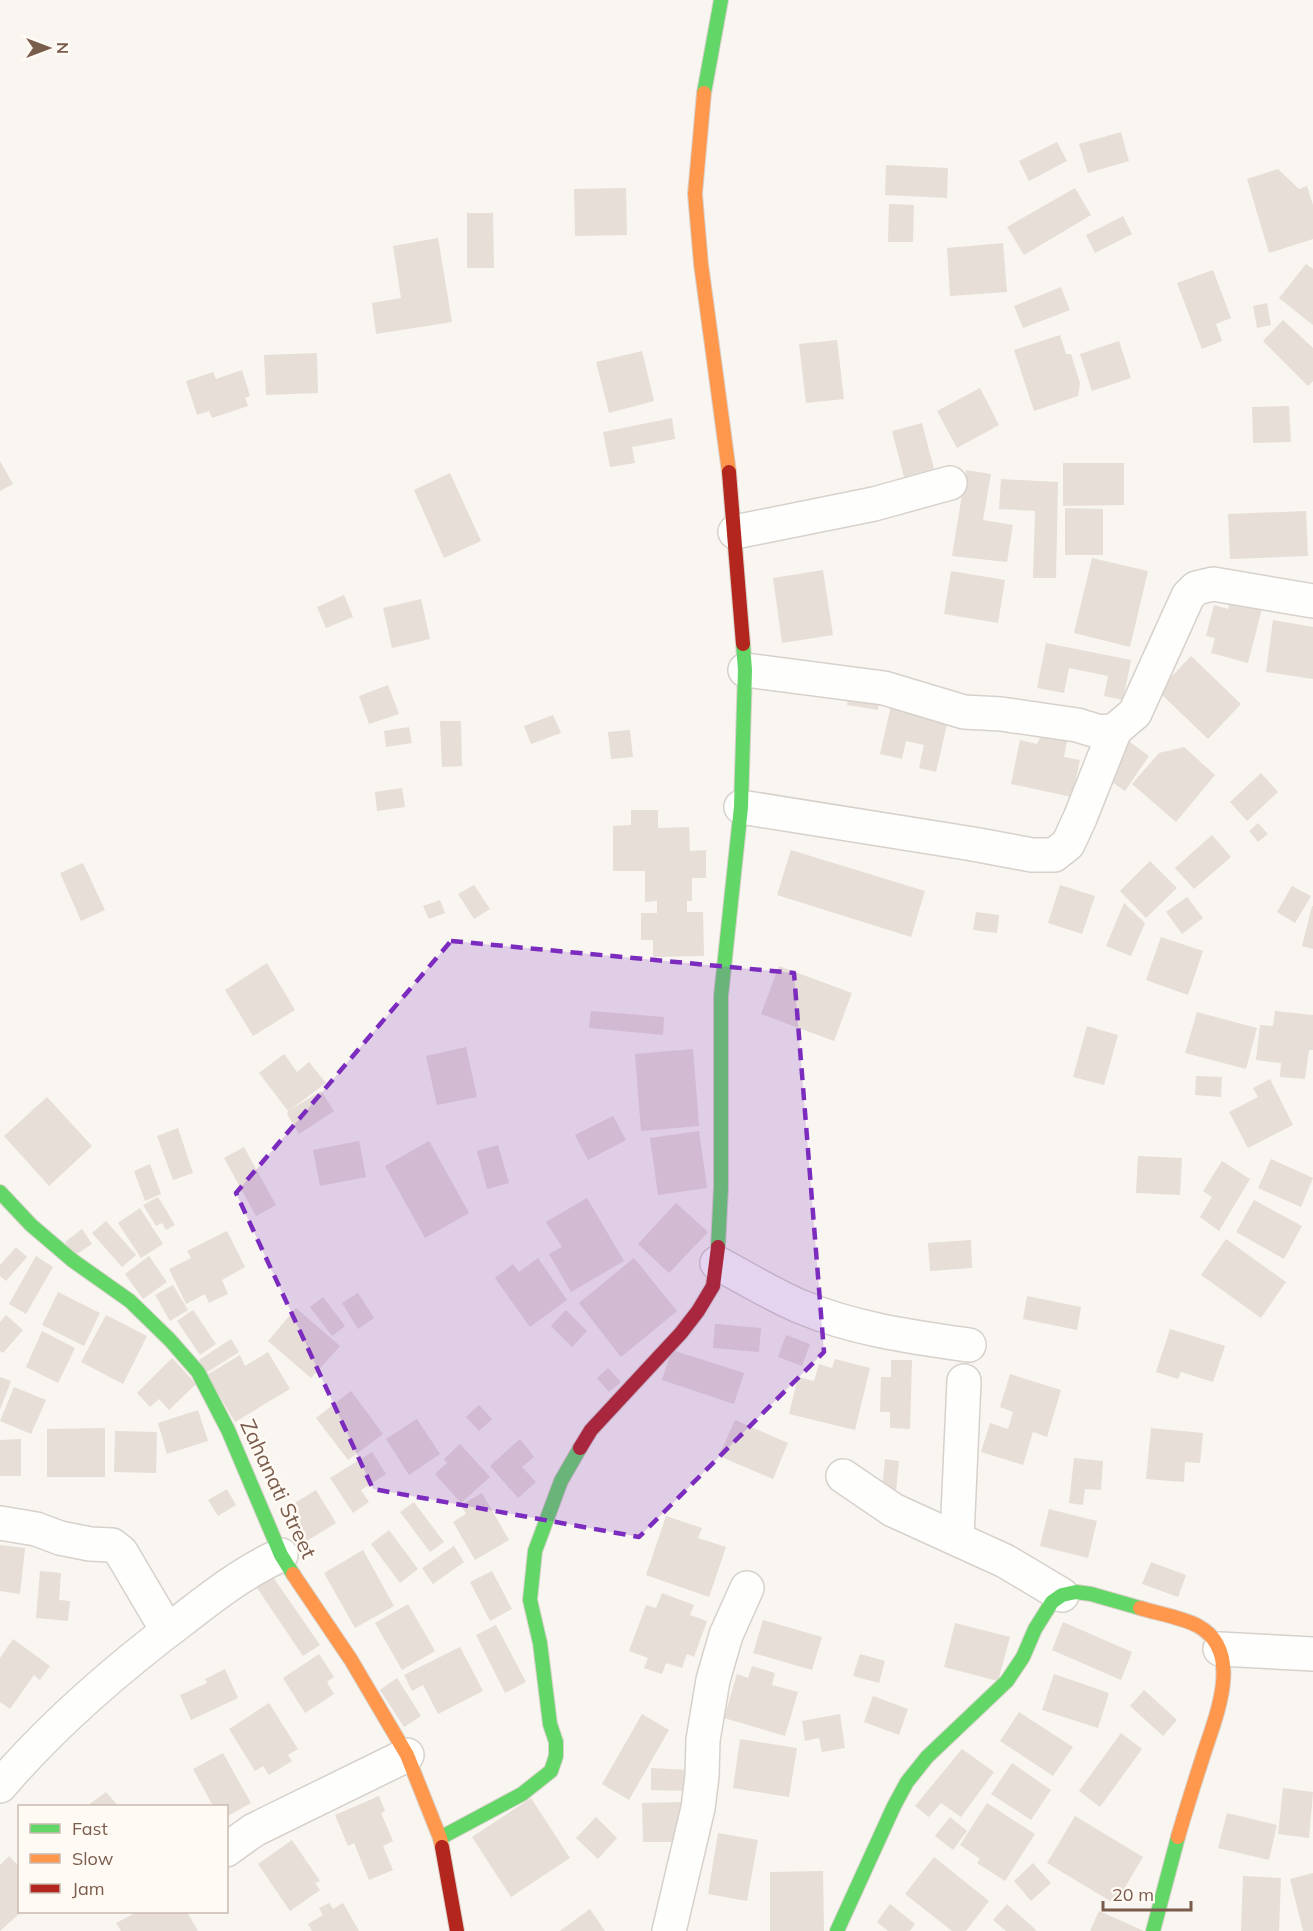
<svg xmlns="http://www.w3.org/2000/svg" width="1313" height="1931" font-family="Mulish,sans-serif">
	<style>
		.building { fill: #e6ded7 }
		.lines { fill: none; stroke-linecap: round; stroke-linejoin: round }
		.street-casing { stroke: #d7d1cb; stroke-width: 36 }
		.fast-casing { stroke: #d9d2cb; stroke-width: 16 }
		.slow-casing { stroke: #d9d2cb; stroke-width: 16 }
		.jam-casing { stroke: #d9d2cb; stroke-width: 16 }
		.street { stroke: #fefefd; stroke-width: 33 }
		.fast { stroke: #63d668; stroke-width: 14 }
		.slow { stroke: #ff974d; stroke-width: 14 }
		.jam { stroke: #b3261e; stroke-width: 14 }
		.marked { fill: #7b2cbf; fill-opacity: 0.2; stroke: #7b2cbf; stroke-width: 4.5; stroke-dasharray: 12 8; stroke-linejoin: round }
		.labels { text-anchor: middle; stroke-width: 5; stroke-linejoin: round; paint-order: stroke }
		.street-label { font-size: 21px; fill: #7a5c4d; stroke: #fffaf3 }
	</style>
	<rect width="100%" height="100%" fill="#f9f5f0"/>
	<!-- building -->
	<g class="building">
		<polygon points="1121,132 1129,161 1088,173 1079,144"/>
		<polygon points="1057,142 1067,161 1029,181 1019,161"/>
		<polygon points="886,165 948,168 947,198 885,195"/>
		<polygon points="1278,169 1299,189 1307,186 1313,205 1313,239 1269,253 1247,179"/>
		<polygon points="626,188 627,235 575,236 574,189"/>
		<polygon points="1075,188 1091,215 1024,255 1007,227"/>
		<polygon points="889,204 914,205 913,242 888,242"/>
		<polygon points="467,213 493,213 494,268 467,268"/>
		<polygon points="1123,216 1132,234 1095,253 1086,235"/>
		<polygon points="438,238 452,322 376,334 372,303 401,298 393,246"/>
		<polygon points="1003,243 1007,292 950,296 947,248"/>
		<polygon points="1306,264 1313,269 1313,325 1279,298"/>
		<polygon points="1213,270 1231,318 1216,324 1222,341 1202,349 1177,283"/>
		<polygon points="1061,287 1070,310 1023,328 1014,306"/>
		<polygon points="1267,303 1271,325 1257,328 1253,306"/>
		<polygon points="1283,320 1313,348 1313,381 1308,386 1263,341"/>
		<polygon points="1060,335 1066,354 1071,354 1080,383 1078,396 1034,411 1014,350"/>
		<polygon points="837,340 844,399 806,403 799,344"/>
		<polygon points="1119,341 1131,378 1092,391 1080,354"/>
		<polygon points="642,351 654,401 609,413 596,362"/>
		<polygon points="317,353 318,393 266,395 264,355"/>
		<polygon points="242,370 250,396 245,398 248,406 212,418 209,411 197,415 186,381 213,372 216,379"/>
		<polygon points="980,388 999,425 957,448 937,411"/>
		<polygon points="1289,406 1291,442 1253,443 1252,407"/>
		<polygon points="672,418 675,439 632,447 635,463 610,467 603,432"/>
		<polygon points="922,423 934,469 904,477 892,431"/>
		<polygon points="0,461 13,484 0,491"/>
		<polygon points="1063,463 1124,463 1124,505 1063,506"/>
		<polygon points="966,470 991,474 983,520 1013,525 1007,562 952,556"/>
		<polygon points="450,473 481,541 444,558 414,490"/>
		<polygon points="1001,479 1058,482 1056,578 1033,578 1035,511 999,509"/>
		<polygon points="1065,508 1103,509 1103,555 1065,555"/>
		<polygon points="1306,511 1308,556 1230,559 1228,514"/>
		<polygon points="1092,558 1148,571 1130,647 1074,633"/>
		<polygon points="823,570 833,635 782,643 773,578"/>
		<polygon points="951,571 1005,580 998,623 944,614"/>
		<polygon points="1232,592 1264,601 1248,663 1211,653 1215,638 1206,636 1214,605 1228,609"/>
		<polygon points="344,595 353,617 326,628 317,607"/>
		<polygon points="421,599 430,639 392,648 383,608"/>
		<polygon points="1273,620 1313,627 1313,679 1266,672"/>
		<polygon points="1046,643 1131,660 1123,700 1104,696 1108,676 1069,668 1064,693 1037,688"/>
		<polygon points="1191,656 1241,704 1208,739 1158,691"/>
		<polygon points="388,685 399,714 369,724 359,696"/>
		<polygon points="851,685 881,690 878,710 847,705"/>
		<polygon points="891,706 948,720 936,772 919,768 924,745 906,741 902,759 880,754"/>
		<polygon points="553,715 561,733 531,744 524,726"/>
		<polygon points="440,721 461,721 462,766 442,767"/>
		<polygon points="409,727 412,743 386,747 384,731"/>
		<polygon points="630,730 633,757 611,759 608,732"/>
		<polygon points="1041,736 1067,741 1064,757 1080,760 1072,797 1011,784 1020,740 1037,744"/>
		<polygon points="1130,742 1149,756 1125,791 1106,778"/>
		<polygon points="1184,747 1215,775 1176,822 1132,784 1159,753"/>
		<polygon points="1261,773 1278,792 1247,821 1230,802"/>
		<polygon points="402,788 405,807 377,811 375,792"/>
		<polygon points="631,810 658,810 658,828 689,827 690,851 706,850 706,878 692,878 692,901 687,901 687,912 703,912 704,956 653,957 653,940 641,940 641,913 657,913 657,901 645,902 645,871 613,871 613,826 631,825"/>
		<polygon points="1258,823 1268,834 1258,842 1249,831"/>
		<polygon points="1212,835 1231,857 1194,889 1175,868"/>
		<polygon points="791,850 925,891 911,937 777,895"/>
		<polygon points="1150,861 1177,888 1146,918 1120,891"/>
		<polygon points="83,863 105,910 81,921 60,873"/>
		<polygon points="474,885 490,909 474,919 458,894"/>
		<polygon points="1060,885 1095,896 1082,934 1048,923"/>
		<polygon points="1292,886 1311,896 1295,923 1277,912"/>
		<polygon points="1187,897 1203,918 1182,934 1166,912"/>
		<polygon points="440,900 445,913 429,919 423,906"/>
		<polygon points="1124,903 1145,923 1131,956 1106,946"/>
		<polygon points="1312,906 1313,906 1313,949 1302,946"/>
		<polygon points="976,912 999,915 997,933 973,930"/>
		<polygon points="1161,937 1203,951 1188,995 1146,980"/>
		<polygon points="267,963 295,1010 253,1036 225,990"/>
		<polygon points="779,966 852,993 834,1041 761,1014"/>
		<polygon points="591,1011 664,1017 663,1035 589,1028"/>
		<polygon points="1275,1011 1313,1015 1313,1050 1309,1050 1305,1079 1280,1077 1281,1063 1256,1060 1260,1025 1273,1026"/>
		<polygon points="1197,1012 1257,1028 1246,1069 1185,1053"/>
		<polygon points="1087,1026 1118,1035 1104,1085 1073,1077"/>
		<polygon points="466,1047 477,1097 437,1105 426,1056"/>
		<polygon points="693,1049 699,1126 641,1131 635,1054"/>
		<polygon points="284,1054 297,1072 309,1062 326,1083 290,1110 321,1091 334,1111 299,1134 287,1114 288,1111 259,1073"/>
		<polygon points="1196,1076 1222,1077 1221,1097 1195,1095"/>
		<polygon points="1270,1079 1293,1125 1248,1148 1229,1112 1258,1097 1253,1088"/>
		<polygon points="47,1097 92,1146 49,1186 4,1136"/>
		<polygon points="613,1116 626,1140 588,1160 575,1135"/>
		<polygon points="178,1128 193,1173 173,1180 157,1136"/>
		<polygon points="699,1131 707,1188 658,1195 650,1138"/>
		<polygon points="359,1141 366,1177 320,1186 313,1150"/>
		<polygon points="429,1141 469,1213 425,1238 385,1166"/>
		<polygon points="498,1145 509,1183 487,1189 477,1151"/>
		<polygon points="244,1147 276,1205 256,1216 224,1158"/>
		<polygon points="1138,1156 1182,1158 1180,1195 1136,1193"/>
		<polygon points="1271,1159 1313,1178 1301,1207 1258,1188"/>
		<polygon points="1222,1161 1250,1179 1219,1231 1200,1217 1212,1197 1203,1191"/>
		<polygon points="150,1164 161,1194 145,1201 134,1171"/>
		<polygon points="158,1197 175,1225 166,1230 162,1223 156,1226 143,1205"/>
		<polygon points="587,1198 624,1261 571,1292 549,1254 562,1247 546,1222"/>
		<polygon points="1254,1200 1302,1226 1284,1259 1236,1232"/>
		<polygon points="676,1203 708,1232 669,1273 638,1244"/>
		<polygon points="140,1208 163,1244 141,1258 118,1223"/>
		<polygon points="106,1221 136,1255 122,1267 92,1233"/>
		<polygon points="82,1229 92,1244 74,1256 65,1242"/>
		<polygon points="227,1231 245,1267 222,1280 228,1294 209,1303 205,1294 186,1304 169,1269 191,1258 187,1251"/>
		<polygon points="1226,1239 1286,1282 1261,1318 1201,1275"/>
		<polygon points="971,1240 972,1268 930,1271 928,1243"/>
		<polygon points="16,1247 27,1257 6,1281 0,1276 0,1265"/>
		<polygon points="36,1256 53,1267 26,1314 9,1304"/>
		<polygon points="149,1256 167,1282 143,1299 125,1274"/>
		<polygon points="538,1258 567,1300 530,1327 495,1278 513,1264 519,1272"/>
		<polygon points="634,1258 677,1311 621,1357 579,1303"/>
		<polygon points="173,1285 188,1310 170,1321 155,1295"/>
		<polygon points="58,1292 100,1313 84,1346 42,1325"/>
		<polygon points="358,1293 374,1318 358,1329 342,1303"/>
		<polygon points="1027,1296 1081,1307 1077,1330 1023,1319"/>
		<polygon points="323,1297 345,1326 332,1336 310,1307"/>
		<polygon points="296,1308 340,1346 311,1378 268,1341"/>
		<polygon points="193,1310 216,1344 200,1355 177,1321"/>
		<polygon points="566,1310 587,1331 572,1347 551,1326"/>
		<polygon points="6,1315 23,1330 3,1353 0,1351 0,1322"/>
		<polygon points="106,1315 147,1336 123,1384 81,1362"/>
		<polygon points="715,1324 761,1328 759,1352 713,1348"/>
		<polygon points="1170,1329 1225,1346 1213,1382 1181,1372 1178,1379 1156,1372"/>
		<polygon points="42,1331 75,1348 58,1383 26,1367"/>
		<polygon points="786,1335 810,1344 802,1366 778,1357"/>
		<polygon points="231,1339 239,1352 206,1373 199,1360"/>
		<polygon points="672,1350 744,1373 734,1404 662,1380"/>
		<polygon points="268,1352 290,1389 235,1422 207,1375 240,1355 245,1366"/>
		<polygon points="172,1358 196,1384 169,1410 159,1399 150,1407 137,1393"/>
		<polygon points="835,1359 870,1368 855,1430 789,1414 798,1377 814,1381 819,1364 832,1368"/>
		<polygon points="891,1360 912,1360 910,1429 890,1428 890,1412 880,1412 881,1377 891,1377"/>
		<polygon points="608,1368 621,1382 609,1392 597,1378"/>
		<polygon points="1010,1374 1061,1390 1047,1437 1033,1432 1023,1465 981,1452 990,1423 1008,1429 1013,1412 1000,1407"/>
		<polygon points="0,1377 11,1381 0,1410"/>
		<polygon points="14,1387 46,1400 31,1434 0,1421"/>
		<polygon points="351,1391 383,1434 348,1460 316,1418"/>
		<polygon points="479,1405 492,1419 479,1431 466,1417"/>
		<polygon points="198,1410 208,1441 167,1454 158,1423"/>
		<polygon points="417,1419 440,1454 409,1475 386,1439"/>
		<polygon points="735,1420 788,1443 773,1479 719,1456"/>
		<polygon points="105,1428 105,1477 47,1477 47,1429"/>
		<polygon points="1151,1428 1203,1433 1200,1463 1185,1462 1184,1482 1146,1479"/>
		<polygon points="115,1431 157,1432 156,1473 114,1472"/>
		<polygon points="21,1439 21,1476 0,1476 0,1440"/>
		<polygon points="520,1439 534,1457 522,1467 536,1482 518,1498 490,1466"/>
		<polygon points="460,1444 490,1477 461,1503 435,1474 447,1463 444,1459"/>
		<polygon points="372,1452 386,1474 361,1490 369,1502 353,1513 330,1478"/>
		<polygon points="1074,1458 1103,1461 1101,1490 1085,1489 1083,1505 1069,1503"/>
		<polygon points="885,1459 899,1461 896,1492 882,1490"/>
		<polygon points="227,1489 236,1505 218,1516 208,1500"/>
		<polygon points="316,1490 336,1523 300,1545 280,1512"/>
		<polygon points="482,1493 509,1540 475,1560 453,1522 466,1514 461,1505"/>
		<polygon points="414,1502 444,1542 430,1552 400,1512"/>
		<polygon points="1049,1509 1097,1521 1088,1558 1040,1546"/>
		<polygon points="666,1516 702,1528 698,1538 726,1547 709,1597 646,1575"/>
		<polygon points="389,1530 418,1569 400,1583 371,1544"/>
		<polygon points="0,1545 25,1548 20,1594 0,1591"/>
		<polygon points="454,1546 464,1562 433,1584 422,1568"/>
		<polygon points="363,1550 394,1606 355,1628 324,1573"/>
		<polygon points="1151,1562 1186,1575 1178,1597 1142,1584"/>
		<polygon points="40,1571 61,1573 59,1600 70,1601 68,1621 36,1618"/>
		<polygon points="492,1571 512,1609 490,1621 470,1582"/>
		<polygon points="271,1574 320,1645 303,1656 255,1585"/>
		<polygon points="662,1593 694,1605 690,1615 707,1621 694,1657 687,1654 682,1668 666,1663 662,1674 644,1668 648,1658 629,1651 646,1605 656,1608"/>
		<polygon points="408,1604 435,1651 402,1670 375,1623"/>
		<polygon points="763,1620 822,1637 812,1670 753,1653"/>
		<polygon points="1063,1622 1132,1652 1121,1680 1052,1650"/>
		<polygon points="955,1623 1010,1637 998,1681 944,1667"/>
		<polygon points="496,1625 526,1682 505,1693 476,1635"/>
		<polygon points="13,1639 50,1666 40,1680 34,1675 10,1709 0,1702 0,1658"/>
		<polygon points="460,1647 483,1691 438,1714 423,1685 412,1691 404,1675"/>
		<polygon points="319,1654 334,1677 327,1682 334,1694 305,1713 283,1678"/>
		<polygon points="860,1654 885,1661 879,1683 853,1676"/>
		<polygon points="752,1666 775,1673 772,1685 798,1692 785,1736 724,1718 737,1674 748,1678"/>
		<polygon points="225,1669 238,1698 191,1720 180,1695 207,1683 205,1679"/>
		<polygon points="1054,1674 1109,1693 1098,1728 1042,1710"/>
		<polygon points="397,1678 421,1716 404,1727 380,1690"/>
		<polygon points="1144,1690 1177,1720 1163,1736 1130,1706"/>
		<polygon points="873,1696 908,1709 899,1735 864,1722"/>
		<polygon points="269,1703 298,1749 288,1755 292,1761 269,1775 263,1766 255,1771 229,1729"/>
		<polygon points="1019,1712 1073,1747 1053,1776 1000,1741"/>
		<polygon points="642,1714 669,1730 629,1800 602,1784"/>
		<polygon points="840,1714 845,1748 822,1752 819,1738 805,1741 802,1721"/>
		<polygon points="1121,1733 1142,1749 1100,1807 1079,1791"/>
		<polygon points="740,1739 797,1748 789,1797 733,1788"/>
		<polygon points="962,1749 994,1772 961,1817 941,1803 929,1817 915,1806"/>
		<polygon points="223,1753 251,1803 226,1817 226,1806 213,1806 193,1769"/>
		<polygon points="1012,1763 1051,1790 1031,1820 991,1794"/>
		<polygon points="651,1768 690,1770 689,1791 651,1790"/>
		<polygon points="1283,1788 1313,1792 1309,1838 1278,1834"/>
		<polygon points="106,1792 118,1806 87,1806"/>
		<polygon points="379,1796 385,1811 381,1813 393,1841 383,1846 393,1870 369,1880 354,1843 348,1846 335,1815"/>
		<polygon points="531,1798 570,1858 511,1897 472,1837"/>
		<polygon points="683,1802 684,1842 643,1842 642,1803"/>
		<polygon points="987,1803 1035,1834 1005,1881 977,1863 980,1859 960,1845"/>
		<polygon points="1227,1813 1277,1825 1269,1860 1218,1848"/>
		<polygon points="1075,1816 1143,1857 1115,1904 1047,1863"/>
		<polygon points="596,1817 617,1838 598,1859 576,1838"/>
		<polygon points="950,1817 967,1831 953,1850 935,1836"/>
		<polygon points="718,1833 758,1840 747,1901 708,1894"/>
		<polygon points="292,1840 320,1881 315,1883 320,1890 290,1911 258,1864"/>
		<polygon points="9,1856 20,1867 20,1912 21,1912 0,1931 0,1865"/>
		<polygon points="934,1857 989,1901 966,1931 952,1931 905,1894"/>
		<polygon points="1033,1863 1051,1883 1031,1901 1014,1881"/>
		<polygon points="823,1871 824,1931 770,1931 770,1872"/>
		<polygon points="1313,1873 1313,1931 1303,1931 1290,1879"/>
		<polygon points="1243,1876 1281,1878 1279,1931 1241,1931"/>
		<polygon points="329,1903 333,1909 343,1903 359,1931 312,1931 308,1924 323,1915 319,1908"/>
		<polygon points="890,1904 915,1924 910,1931 888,1931 877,1922"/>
		<polygon points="1007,1904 1037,1931 1006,1931 993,1920"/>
		<polygon points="590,1909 605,1931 560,1931"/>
		<polygon points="1099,1911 1144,1931 1090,1931"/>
		<polygon points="137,1912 187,1912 198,1931 121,1931 116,1923"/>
	</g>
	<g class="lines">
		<defs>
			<g id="street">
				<polyline points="735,532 874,504 950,483"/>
				<polyline points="745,670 884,688 964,712 1001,714 1077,725 1100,732 1115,730 1135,713 1188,596 1196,588 1213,584 1313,601"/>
				<polyline points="741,807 973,844 1032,855 1054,855 1068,844 1080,818 1115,730"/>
				<path d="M717,1263c27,14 54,31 82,43 54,23 113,31 170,39"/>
				<polyline points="843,1476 893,1510 1005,1561 1062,1595"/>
				<polyline points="0,1523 36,1529 60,1538 90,1544 112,1545 121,1552 167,1630"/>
				<polyline points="957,1537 964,1381"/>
				<polyline points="1220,1649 1313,1654"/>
				<path d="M0,1786c53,-62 117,-117 182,-166 31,-24 63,-49 99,-65"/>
				<polyline points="226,1850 254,1830 407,1755"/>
				<polyline points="669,1931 698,1808 702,1776 703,1740 713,1680 726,1635 747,1588"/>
			</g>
			<g id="fast">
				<polyline points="704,93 721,0"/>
				<polyline points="0,1192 31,1225 72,1260 130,1301 170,1340 198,1372 228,1430 281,1555 293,1574"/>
				<polyline points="718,1247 721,1187 721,996 741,807 745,670 743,644"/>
				<polyline points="440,1838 522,1794 551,1771 556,1756 556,1742 550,1724 540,1643 530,1600 535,1551 561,1481 580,1448"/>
				<polyline points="837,1931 894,1806 907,1782 927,1757 1007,1681 1023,1657 1035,1629 1052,1602 1062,1595 1076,1592 1091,1594 1140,1608"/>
				<polyline points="1153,1931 1178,1837"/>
			</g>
			<g id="slow">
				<polyline points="704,93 695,194 701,264 729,472"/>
				<polyline points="293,1574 351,1660 407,1755 440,1838 442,1847"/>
				<path d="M1140,1608c16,5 44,10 58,18 46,25 18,90 6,127 -9,28 -18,56 -26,84"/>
			</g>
			<g id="jam">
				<polyline points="729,472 743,644"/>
				<polyline points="580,1448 591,1430 681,1333 698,1311 713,1286 718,1247"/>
				<polyline points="442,1847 457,1931"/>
			</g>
		</defs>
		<!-- street casing -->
		<use href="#street" class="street-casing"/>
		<!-- fast casing -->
		<use href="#fast" class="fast-casing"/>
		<!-- slow casing -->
		<use href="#slow" class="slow-casing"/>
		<!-- jam casing -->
		<use href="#jam" class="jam-casing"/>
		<!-- street -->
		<use href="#street" class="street"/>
		<!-- fast -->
		<use href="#fast" class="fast"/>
		<!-- slow -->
		<use href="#slow" class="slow"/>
		<!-- jam -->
		<use href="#jam" class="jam"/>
	</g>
	<!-- marked area -->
	<path class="marked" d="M451,941l343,32 30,379 -185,185 -266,-48 -137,-296z"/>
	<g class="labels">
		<!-- street labels -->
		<g class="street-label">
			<text transform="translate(278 1489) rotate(65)" y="7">Zahanati Street</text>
		</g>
	</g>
	<!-- legend -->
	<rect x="18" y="1805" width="210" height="108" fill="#fffaf3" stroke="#cabbb1" stroke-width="1.5"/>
	<rect x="30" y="1824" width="30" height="9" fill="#63d668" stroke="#cabbb1" stroke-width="1.5"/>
	<text x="72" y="1835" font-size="18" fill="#7a5c4d">Fast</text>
	<rect x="30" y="1854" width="30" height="9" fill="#ff974d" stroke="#cabbb1" stroke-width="1.5"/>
	<text x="72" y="1865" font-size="18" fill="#7a5c4d">Slow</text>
	<rect x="30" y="1884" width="30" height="9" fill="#b3261e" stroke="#cabbb1" stroke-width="1.5"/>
	<text x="72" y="1895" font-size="18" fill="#7a5c4d">Jam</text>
	<!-- north arrow -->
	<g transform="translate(48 48) rotate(90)" stroke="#fffaf3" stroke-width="4.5" paint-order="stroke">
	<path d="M0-4.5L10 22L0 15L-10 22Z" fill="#7a5c4d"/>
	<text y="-9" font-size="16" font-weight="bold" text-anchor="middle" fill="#7a5c4d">N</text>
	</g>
	<!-- scale -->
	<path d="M1103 1901v9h88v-9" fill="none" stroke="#7a5c4d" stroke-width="3"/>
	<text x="1112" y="1901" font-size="18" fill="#7a5c4d" stroke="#fffaf3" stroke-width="4.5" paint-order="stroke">20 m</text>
</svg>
